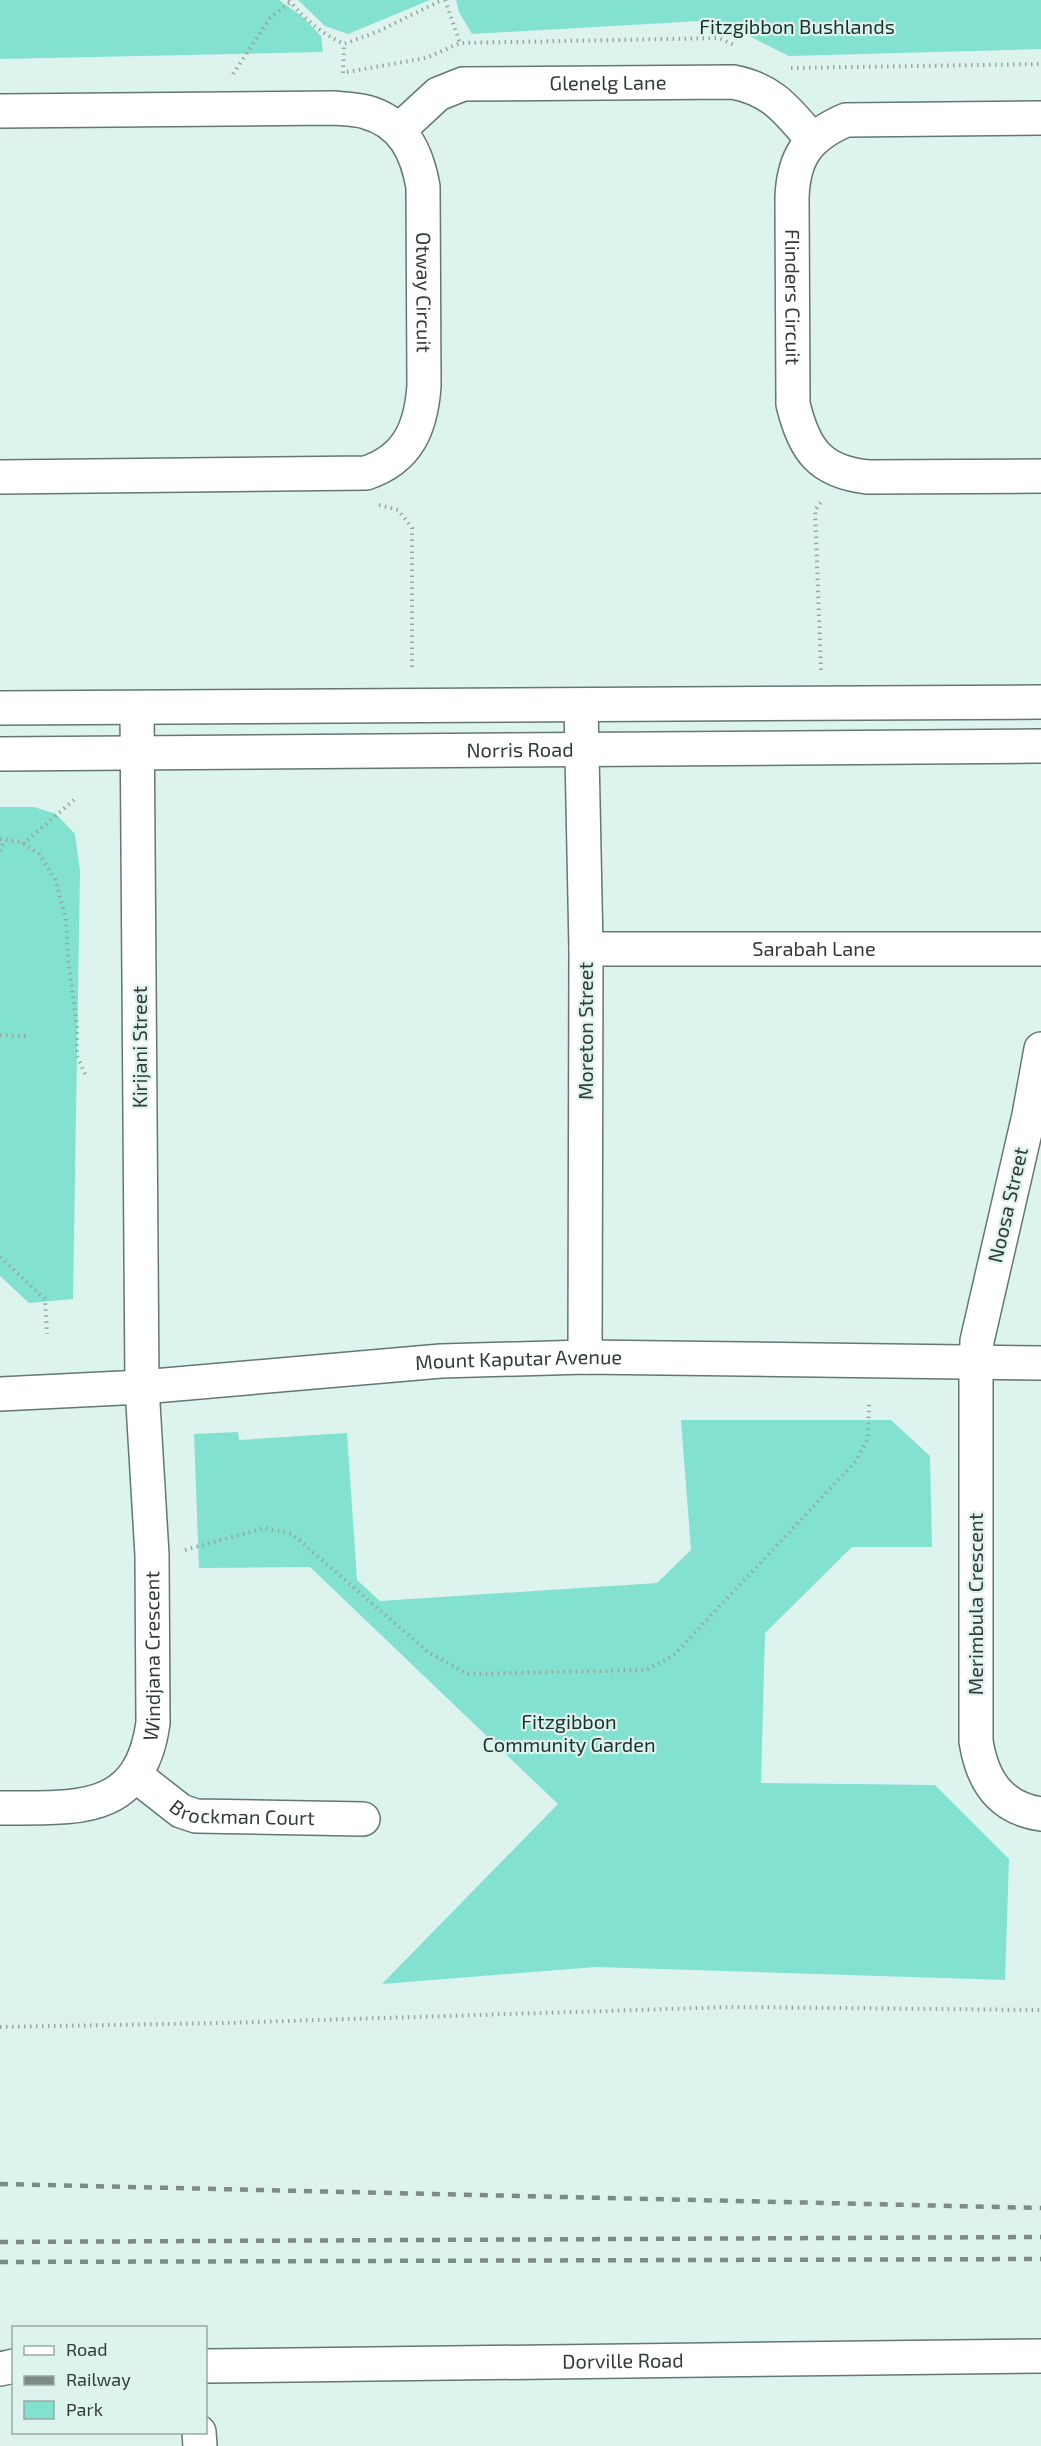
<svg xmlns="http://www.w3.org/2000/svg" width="1041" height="2446" font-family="'Exo 2',sans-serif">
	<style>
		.green { fill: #82e2cf }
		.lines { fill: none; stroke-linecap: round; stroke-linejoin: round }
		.minor-casing { stroke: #637773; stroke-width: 36 }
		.major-casing { stroke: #637773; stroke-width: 36 }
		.path { stroke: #97a7a3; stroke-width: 4; stroke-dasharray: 1.5 4.5; stroke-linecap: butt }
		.minor { stroke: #fff; stroke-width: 33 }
		.major { stroke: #fff; stroke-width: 33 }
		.rail { stroke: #7d8b88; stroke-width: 4.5; stroke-dasharray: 8 8; stroke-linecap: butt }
		.labels { text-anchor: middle; stroke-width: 4.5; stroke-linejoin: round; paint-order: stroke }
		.park-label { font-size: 20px; fill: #1a302c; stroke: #ddf3ee }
		.street-label { font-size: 20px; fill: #323b39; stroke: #ddf3ee }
	</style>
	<rect width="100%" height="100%" fill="#ddf3ee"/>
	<!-- green -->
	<g class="green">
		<polygon points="0,0 279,0 304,18 321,36 323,52 0,59"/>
		<polygon points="298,0 430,0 348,34 325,26"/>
		<polygon points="456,0 1041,0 1041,49 789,56 717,20 472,34 459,12"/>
		<polygon points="0,807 34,807 56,814 75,834 80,871 73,1299 29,1303 0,1276"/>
		<polygon points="681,1420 891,1420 930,1456 932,1547 852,1547 765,1633 761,1783 935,1785 1009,1859 1005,1980 596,1967 382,1984 558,1804 310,1567 199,1568 194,1434 238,1432 239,1440 347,1433 357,1580 380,1601 657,1583 691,1550"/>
	</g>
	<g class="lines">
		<defs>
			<g id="minor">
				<path id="s1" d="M0,111l333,-3c11,1 23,1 33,4 37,10 51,40 57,75l1,199c-3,42 -16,73 -58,87l-366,4"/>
				<path id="s2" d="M1041,118l-195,2c-38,16 -53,37 -54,79l1,205c11,46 27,68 75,73l173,-1"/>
				<path id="s3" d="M399,130l39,-36 25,-10 270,-2c41,8 54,29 80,58"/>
				<polyline points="581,705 586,949 585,1357"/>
				<path id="s4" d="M586,949h455"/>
				<path d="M1041,1049l-12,66 -52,226 -1,38v362c6,39 24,67 65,73"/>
				<path id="s5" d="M0,1394l142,-7 299,-26 144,-4 456,6"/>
				<path id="s6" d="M135,1775l46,36 15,5 167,3"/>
				<path id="s7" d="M0,1808c74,-1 140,9 153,-85l-1,-168 -10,-168 -5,-679"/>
				<path id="s8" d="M206,2366l835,-10"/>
				<polyline points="0,2369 14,2366"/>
				<polyline points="199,2432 200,2446"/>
			</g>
			<g id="major">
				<polyline points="0,708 1041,702"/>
				<path id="s9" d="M0,754l1041,-8"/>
			</g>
		</defs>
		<!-- minor casing -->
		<use href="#minor" class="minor-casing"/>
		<!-- major casing -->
		<use href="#major" class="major-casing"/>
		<!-- path -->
		<g class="path">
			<path d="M289,0c16,20 32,33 55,44l35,-13 63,-31"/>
			<polyline points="445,0 460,43"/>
			<polyline points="791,68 1041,64"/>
			<polyline points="347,72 426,58 460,43 719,38 736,46"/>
			<polyline points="343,73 344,44"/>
			<polyline points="233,74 270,18 291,2"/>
			<polyline points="379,505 398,510 412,528 412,667"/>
			<polyline points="821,670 815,510 823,500"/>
			<polyline points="0,839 21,842 39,854 55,879 66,919 68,959 77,1025 77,1056 86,1076"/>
			<polyline points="23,844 74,800"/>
			<polyline points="0,851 4,841"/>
			<polyline points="0,1035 29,1036"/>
			<polyline points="0,1257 45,1299 47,1334"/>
			<polyline points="185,1550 264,1528 292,1534 428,1652 468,1674 646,1670 673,1656 856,1461 868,1438 869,1402"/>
			<polyline points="0,2027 224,2023 731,2007 1041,2010"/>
		</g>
		<!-- minor -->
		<use href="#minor" class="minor"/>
		<!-- major -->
		<use href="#major" class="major"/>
		<!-- rail -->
		<g class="rail">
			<polyline points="0,2184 1041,2208"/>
			<polyline points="0,2242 1041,2237"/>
			<polyline points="0,2262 1041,2259"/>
		</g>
	</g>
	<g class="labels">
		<!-- park labels -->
		<g class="park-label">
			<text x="797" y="34">Fitzgibbon Bushlands</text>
			<text x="569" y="1729">Fitzgibbon<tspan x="569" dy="23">Community Garden</tspan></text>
		</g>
		<!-- street labels -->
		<g class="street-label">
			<text dy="7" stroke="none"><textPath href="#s3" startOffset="225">Glenelg Lane</textPath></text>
			<text dy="7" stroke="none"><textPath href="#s1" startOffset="572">Otway Circuit</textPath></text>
			<text dy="7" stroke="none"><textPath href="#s2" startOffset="396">Flinders Circuit</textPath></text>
			<text dy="7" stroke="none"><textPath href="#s9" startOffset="520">Norris Road</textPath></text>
			<text dy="7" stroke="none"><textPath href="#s4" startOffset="228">Sarabah Lane</textPath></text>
			<text transform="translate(586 1031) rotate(-90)" y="7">Moreton Street</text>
			<text transform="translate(140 1047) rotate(-90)" y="7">Kirijani Street</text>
			<text transform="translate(1008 1205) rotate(-77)" y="7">Noosa Street</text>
			<text dy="7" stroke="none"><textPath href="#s5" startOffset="520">Mount Kaputar Avenue</textPath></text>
			<text transform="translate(976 1604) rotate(-90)" y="7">Merimbula Crescent</text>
			<text dy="7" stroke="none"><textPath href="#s7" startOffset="267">Windjana Crescent</textPath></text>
			<text dy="7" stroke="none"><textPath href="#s6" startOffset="120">Brockman Court</textPath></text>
			<text dy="7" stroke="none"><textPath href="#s8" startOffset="417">Dorville Road</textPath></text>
		</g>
	</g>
	<!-- legend -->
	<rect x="12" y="2326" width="195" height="108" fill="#ddf3ee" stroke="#99a9a6" stroke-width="1.5"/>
	<rect x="24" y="2346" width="30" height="9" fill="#ffffff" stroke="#99a9a6" stroke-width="1.5"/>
	<text x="66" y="2356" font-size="18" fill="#323b39">Road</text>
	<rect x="24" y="2376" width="30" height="9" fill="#7d8b88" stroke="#99a9a6" stroke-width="1.5"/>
	<text x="66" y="2386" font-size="18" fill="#323b39">Railway</text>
	<rect x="24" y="2401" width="30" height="18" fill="#82e2cf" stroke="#99a9a6" stroke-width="1.5"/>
	<text x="66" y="2416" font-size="18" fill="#323b39">Park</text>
</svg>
